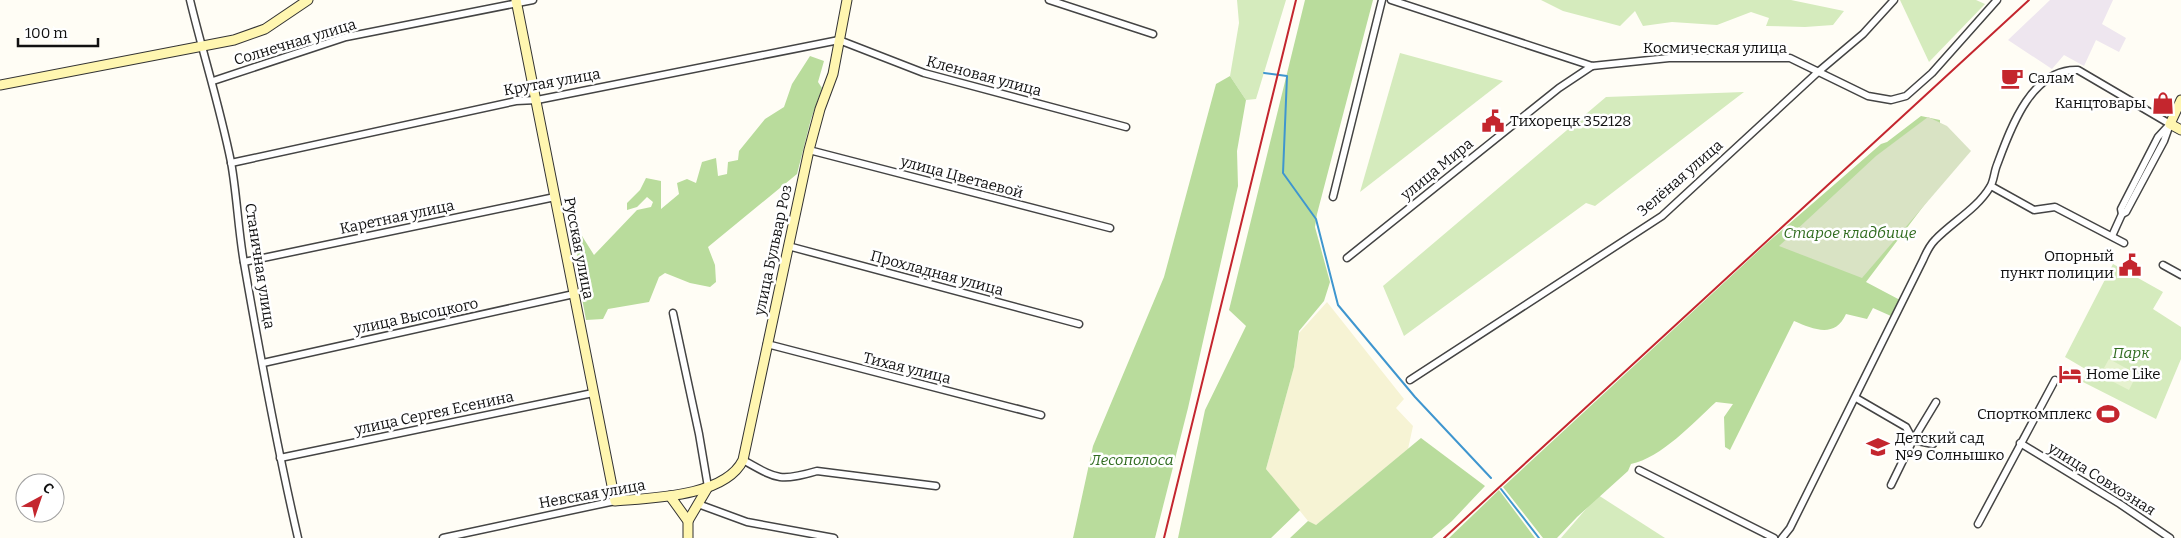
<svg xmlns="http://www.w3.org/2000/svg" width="2181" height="538" font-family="Bitter,serif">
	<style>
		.industrial { fill: #eee6ef }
		.farmland { fill: #f6f3d4 }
		.green { fill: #d5ebbd }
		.forest { fill: #b9dc9c }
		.cemetery { fill: #d9e3c4 }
		.pitch { fill: #e6f2cf }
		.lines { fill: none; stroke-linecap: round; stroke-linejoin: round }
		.stream { stroke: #3f96cf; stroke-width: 2 }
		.street-casing { stroke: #444; stroke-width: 9 }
		.secondary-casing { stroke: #333; stroke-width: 11 }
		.street { stroke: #fff; stroke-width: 6 }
		.secondary { stroke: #fff6b0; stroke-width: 9 }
		.rail { stroke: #c4262e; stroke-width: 2 }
		.labels { text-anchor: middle; stroke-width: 5; stroke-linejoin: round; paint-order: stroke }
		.street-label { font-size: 15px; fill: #111; stroke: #fff }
		.poi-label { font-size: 15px; fill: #111; stroke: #fff; text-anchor: start }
		.park-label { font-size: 15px; font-style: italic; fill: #2f6b1f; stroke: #fff }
	</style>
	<rect width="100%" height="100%" fill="#fffdf5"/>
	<!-- industrial -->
	<polygon class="industrial" points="2050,0 2113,0 2102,24 2126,38 2119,52 2096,40 2084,66 2064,55 2052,69 2008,40"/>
	<!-- farmland -->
	<polygon class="farmland" points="1327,302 1404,399 1396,408 1413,426 1408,449 1315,526 1308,521 1266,469 1294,367 1299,333"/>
	<!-- green -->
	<g class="green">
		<polygon points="1237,0 1286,0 1256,99 1246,100 1230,76 1239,23"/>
		<polygon points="1541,0 1791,0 1844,11 1833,25 1805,27 1766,26 1769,18 1751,12 1717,25 1672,22 1643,26 1635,11 1620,26 1563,11"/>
		<polygon points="1900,0 1976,0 1985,4 1929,62"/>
		<polygon points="1400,53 1503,81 1360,192"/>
		<polygon points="1744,92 1595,206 1586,203 1404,336 1383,286 1606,97"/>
		<polygon points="2113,264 2163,292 2153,309 2181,327 2181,359 2156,419 2083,382 2087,370 2065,357"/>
		<polygon points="1598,495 1665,538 1561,538"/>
	</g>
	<!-- forest -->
	<g class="forest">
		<polygon points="1305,0 1373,0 1317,214 1315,227 1330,282 1324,301 1299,331 1294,367 1266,469 1300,510 1271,538 1178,538 1205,410 1246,326 1229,310"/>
		<polygon points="810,56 824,61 818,82 822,88 811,119 797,174 708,247 715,265 716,282 710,287 690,283 665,273 659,277 649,302 608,309 603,319 586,320 577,271 580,261 574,250 582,236 594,255 637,210 651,207 653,202 647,197 637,207 627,210 627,203 640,190 646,178 661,181 661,209 679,194 677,183 687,179 696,183 702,162 716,158 718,176 727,174 728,162 738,160 739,151 765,119 784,107 792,84"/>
		<polygon points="1230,76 1246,100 1237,151 1238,186 1188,408 1155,538 1073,538 1093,446 1164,277 1216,84"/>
		<path d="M1921,116l19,4v12l10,39 -84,111 34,18 -9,16 -18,-8 -6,11 -21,-5c-11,25 -33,15 -52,7l-64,129 -5,-3 -1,-30 9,-13 -17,-2c-23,21 -55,56 -85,62l-3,7 -51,46 -20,21h-14l-40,-51 264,-244 114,-99 6,-2z"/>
		<polygon points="1421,438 1485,486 1452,521 1432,538 1290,538 1308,521 1316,525"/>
		<polygon points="1499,490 1535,538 1449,538"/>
	</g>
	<!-- cemetery -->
	<polygon class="cemetery" points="1928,117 1947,126 1971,151 1862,278 1779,246 1876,156"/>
	<!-- pitch -->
	<polygon class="pitch" points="2109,359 2137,374 2129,390 2100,375"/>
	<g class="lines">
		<!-- stream -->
		<g class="stream">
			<polyline points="1264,73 1287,76 1283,173 1316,219 1338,305 1415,397 1491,478"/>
			<polyline points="1501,489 1539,538"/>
		</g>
		<defs>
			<g id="street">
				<path d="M190,0c13,54 30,107 41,162 6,33 7,67 13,101 16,92 33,184 54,275"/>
				<polyline points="1049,0 1153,34"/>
				<polyline points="1391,0 1592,66 1669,58 1790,58 1868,96 1891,100 1906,96 1932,73 1997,0"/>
				<polyline points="213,81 346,37 533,0"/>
				<polyline points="809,150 1110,228"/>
				<polyline points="231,163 516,101 537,100 839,40 924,73 1126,127"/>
				<polyline points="1991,186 2034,210 2055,207 2124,243"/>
				<polyline points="1333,197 1382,0"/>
				<polyline points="2122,214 2126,212 2164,141 2169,127"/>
				<polyline points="2112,236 2122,214 2121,209 2158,137 2170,124"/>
				<polyline points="788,246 1079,324"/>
				<polyline points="1347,258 1559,88 1592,66"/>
				<polyline points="244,262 555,197"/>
				<polyline points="2163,265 2181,275"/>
				<polyline points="673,313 699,434 708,487"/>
				<polyline points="767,344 1041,415"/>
				<polyline points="263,363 574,294"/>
				<polyline points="1410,380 1662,216 1818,72 1863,34 1894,0"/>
				<polyline points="1856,398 1906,427 1913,440 1933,444"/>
				<polyline points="2020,443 2120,504 2170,538"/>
				<polyline points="280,458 593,393"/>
				<path d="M743,460c34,19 36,22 74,11l119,15"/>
				<polyline points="1639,470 1774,538"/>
				<polyline points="1891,485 1913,440 1936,402"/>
				<polyline points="698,504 747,522 834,538"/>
				<polyline points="1978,524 2055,380"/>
				<polyline points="443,538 615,501"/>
				<path d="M1782,538l8,-10 133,-268c3,-7 7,-15 12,-20 17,-18 42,-31 55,-53 4,-6 4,-15 7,-22 13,-35 34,-97 81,-95l92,54"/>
			</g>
			<g id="secondary">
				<path d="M516,0l99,501c36,-3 110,-4 128,-41l66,-310 11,-41 13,-35 14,-74"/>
				<polyline points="0,85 234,40 265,29 308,0"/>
				<polyline points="2181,100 2170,124 2181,130"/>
				<polyline points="670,496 688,521 688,538"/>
				<polyline points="688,521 708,487"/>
			</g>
		</defs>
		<!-- street casing -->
		<use href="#street" class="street-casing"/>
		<!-- secondary casing -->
		<use href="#secondary" class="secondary-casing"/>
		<!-- street -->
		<use href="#street" class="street"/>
		<!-- secondary -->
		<use href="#secondary" class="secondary"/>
		<!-- rail -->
		<g class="rail">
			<polyline points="1164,538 1296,0"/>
			<polyline points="1444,538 2029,0"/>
		</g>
	</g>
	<!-- icons -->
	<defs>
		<symbol id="cafe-bare" viewBox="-9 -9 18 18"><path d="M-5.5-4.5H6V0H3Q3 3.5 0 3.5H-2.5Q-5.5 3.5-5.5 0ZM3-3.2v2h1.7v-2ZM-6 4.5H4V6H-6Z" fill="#c4262e" stroke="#fff" stroke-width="2.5" paint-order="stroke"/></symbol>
		<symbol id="shop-bare" viewBox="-9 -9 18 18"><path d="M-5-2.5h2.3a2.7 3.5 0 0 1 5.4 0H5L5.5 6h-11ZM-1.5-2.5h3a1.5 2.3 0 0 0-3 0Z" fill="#c4262e" stroke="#fff" stroke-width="2.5" paint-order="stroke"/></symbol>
		<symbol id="civic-bare" viewBox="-9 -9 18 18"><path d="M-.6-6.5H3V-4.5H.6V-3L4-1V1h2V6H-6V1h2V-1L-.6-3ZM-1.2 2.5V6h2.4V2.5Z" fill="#c4262e" stroke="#fff" stroke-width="2.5" paint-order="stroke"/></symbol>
		<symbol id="hotel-bare" viewBox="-9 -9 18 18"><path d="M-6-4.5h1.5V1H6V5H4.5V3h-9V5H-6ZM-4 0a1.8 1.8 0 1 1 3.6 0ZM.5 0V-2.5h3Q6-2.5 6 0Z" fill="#c4262e" stroke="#fff" stroke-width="2.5" paint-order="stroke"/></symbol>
		<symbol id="stadium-bare" viewBox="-9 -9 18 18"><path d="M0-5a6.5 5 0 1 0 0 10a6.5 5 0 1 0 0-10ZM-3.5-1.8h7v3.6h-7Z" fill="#c4262e" stroke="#fff" stroke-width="2.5" paint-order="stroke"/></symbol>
		<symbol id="school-bare" viewBox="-9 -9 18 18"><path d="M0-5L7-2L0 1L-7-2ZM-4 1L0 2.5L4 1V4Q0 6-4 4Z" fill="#c4262e" stroke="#fff" stroke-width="2.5" paint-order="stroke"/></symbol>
	</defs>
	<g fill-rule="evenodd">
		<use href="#cafe-bare" x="1996" y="62" width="32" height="32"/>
		<use href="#shop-bare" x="2147" y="87" width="32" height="32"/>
		<use href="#civic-bare" x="1477" y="105" width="32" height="32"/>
		<use href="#civic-bare" x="2114" y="249" width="32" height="32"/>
		<use href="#hotel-bare" x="2054" y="358" width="32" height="32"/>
		<use href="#stadium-bare" x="2092" y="398" width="32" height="32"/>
		<use href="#school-bare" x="1862" y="431" width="32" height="32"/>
	</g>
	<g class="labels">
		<!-- street labels -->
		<g class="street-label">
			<text transform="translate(295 42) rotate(-17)" y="5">Солнечная улица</text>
			<text x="1715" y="53">Космическая улица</text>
			<text transform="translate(984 76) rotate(15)" y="5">Кленовая улица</text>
			<text transform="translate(552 82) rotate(-10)" y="5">Крутая улица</text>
			<text transform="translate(1437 169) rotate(-39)" y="5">улица Мира</text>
			<text transform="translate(962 177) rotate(15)" y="5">улица Цветаевой</text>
			<text transform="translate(1680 178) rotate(-41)" y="5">Зелёная улица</text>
			<text transform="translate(397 217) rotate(-12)" y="5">Каретная улица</text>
			<text transform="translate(579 248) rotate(79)" y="5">Русская улица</text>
			<text transform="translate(773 250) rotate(-78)" y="5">улица Бульвар Роз</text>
			<text transform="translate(260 266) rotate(81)" y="5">Станичная улица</text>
			<text transform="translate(937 273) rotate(15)" y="5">Прохладная улица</text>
			<text transform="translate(416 316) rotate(-12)" y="5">улица Высоцкого</text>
			<text transform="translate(907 368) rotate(14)" y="5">Тихая улица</text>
			<text transform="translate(434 413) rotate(-12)" y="5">улица Сергея Есенина</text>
			<text transform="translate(2102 479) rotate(32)" y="5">улица Совхозная</text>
			<text transform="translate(592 494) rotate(-10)" y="5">Невская улица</text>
		</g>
		<!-- poi labels -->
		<g class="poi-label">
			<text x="2028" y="83">Салам</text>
			<text x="2146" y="108" text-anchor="end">Канцтовары</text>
			<text x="1510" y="126">Тихорецк 352128</text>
			<text x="2114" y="261" text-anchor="end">Опорный<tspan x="2114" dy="17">пункт полиции</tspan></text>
			<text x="2086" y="379">Home Like</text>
			<text x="2092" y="419" text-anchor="end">Спорткомплекс</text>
			<text x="1895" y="443">Детский сад<tspan x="1895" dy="17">№9 Солнышко</tspan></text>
		</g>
		<!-- park labels -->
		<g class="park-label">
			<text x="1850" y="238">Старое кладбище</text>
			<text x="2131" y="358">Парк</text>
			<text x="1132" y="465">Лесополоса</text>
		</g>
	</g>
	<!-- north arrow -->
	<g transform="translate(40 498) rotate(40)"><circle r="24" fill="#ffffff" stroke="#a0a0a0"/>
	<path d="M0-4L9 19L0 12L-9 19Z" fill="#c4262e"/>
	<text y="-8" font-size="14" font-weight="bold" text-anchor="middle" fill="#111111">С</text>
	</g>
	<!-- scale -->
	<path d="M18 38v8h80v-8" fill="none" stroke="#111111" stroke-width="2.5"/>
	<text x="25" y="38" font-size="15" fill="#111111" stroke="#ffffff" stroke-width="4" paint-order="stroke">100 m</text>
</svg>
